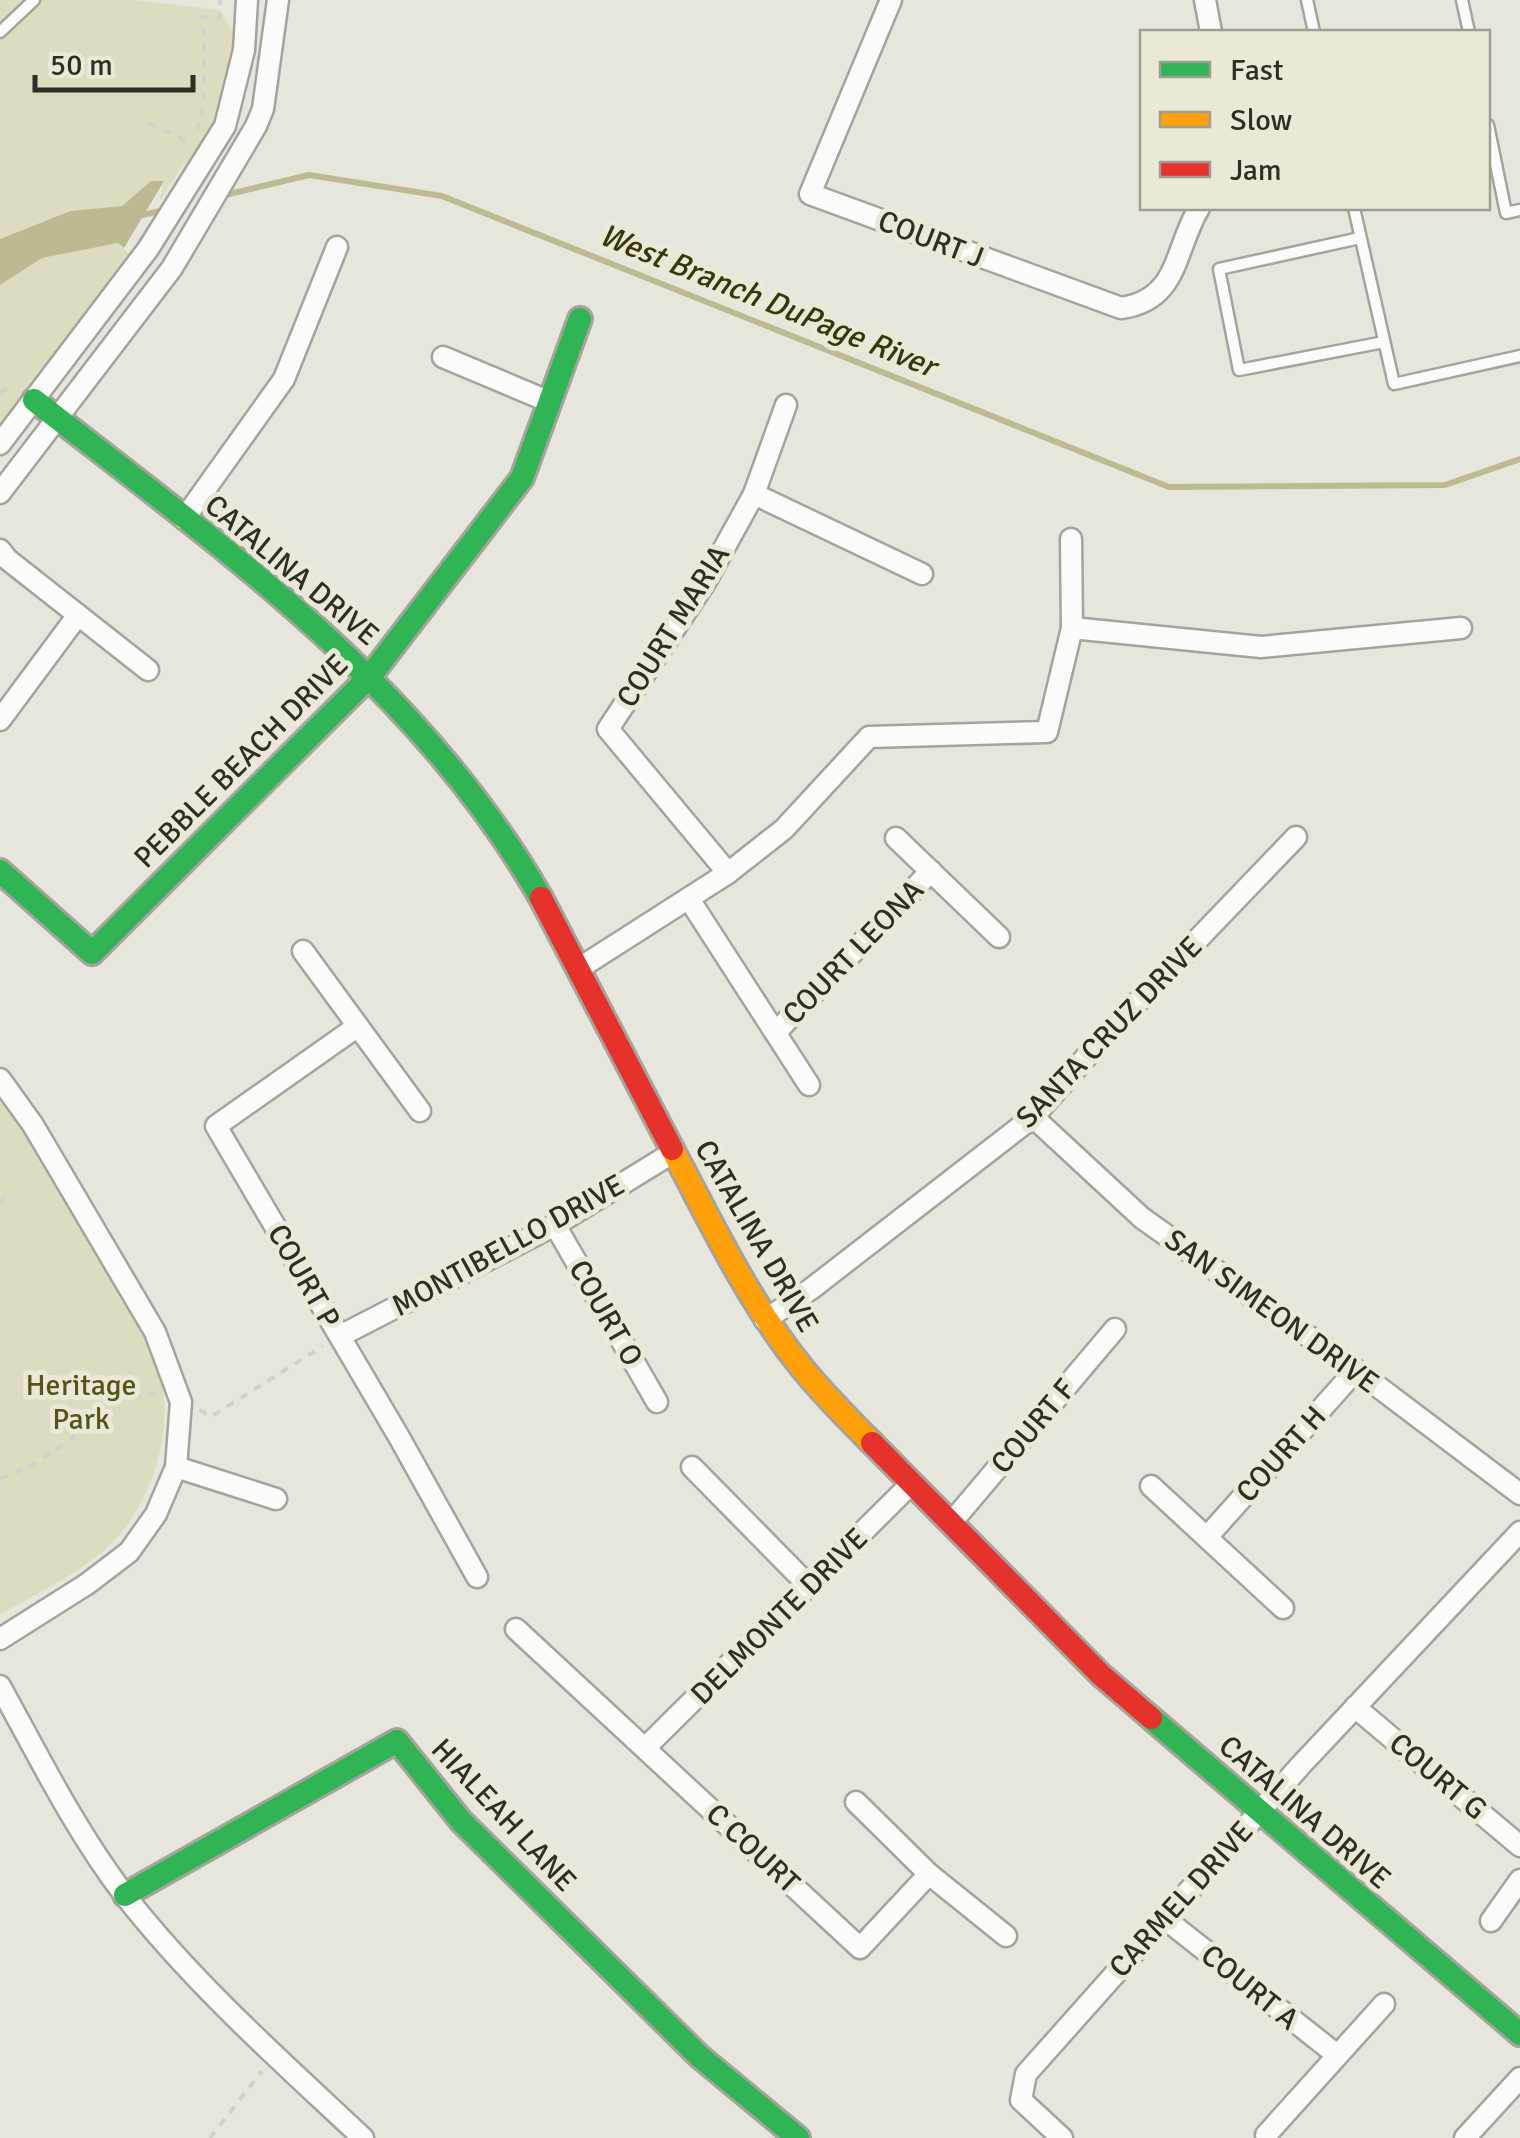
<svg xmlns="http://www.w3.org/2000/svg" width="1520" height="2138" font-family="Signika,sans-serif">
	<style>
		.green { fill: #dedcc0 }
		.water { fill: #bdba93 }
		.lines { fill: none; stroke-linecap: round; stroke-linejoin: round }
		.stream { stroke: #bdba93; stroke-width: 6 }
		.lane-casing { stroke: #a4a49d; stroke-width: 15 }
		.street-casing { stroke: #a4a49d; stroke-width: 25 }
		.fast-casing { stroke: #a4a49d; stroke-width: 28 }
		.slow-casing { stroke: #a4a49d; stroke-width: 28 }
		.jam-casing { stroke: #a4a49d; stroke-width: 28 }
		.path { stroke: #d1d1ce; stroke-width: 4; stroke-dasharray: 8 8; stroke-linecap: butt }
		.lane { stroke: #fbfbfa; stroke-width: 10 }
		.street { stroke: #fbfbfa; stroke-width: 20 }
		.fast { stroke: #30b455; stroke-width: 22 }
		.slow { stroke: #ff9f0a; stroke-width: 22 }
		.jam { stroke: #e5322d; stroke-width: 22 }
		.labels { text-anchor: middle; stroke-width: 10; stroke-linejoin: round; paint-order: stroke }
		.street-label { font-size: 30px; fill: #2e2e27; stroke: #eae9d8 }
		.park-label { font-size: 30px; fill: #575215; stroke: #eae9d8 }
		.water-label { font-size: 32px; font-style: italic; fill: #39360b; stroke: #eae9d8 }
	</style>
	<rect width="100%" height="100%" fill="#e6e6dc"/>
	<!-- green -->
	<g class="green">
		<path d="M0,0h135l85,10c4,7 9,15 12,22 11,37 -25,104 -42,136l-7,-4 -24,38 5,-21h-13l-29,25 -53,5 -69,28z"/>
		<polygon points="118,243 135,260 0,428 0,285 42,258"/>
		<path d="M0,1098c40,59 77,119 112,182 19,33 46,73 51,111 7,46 -12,108 -43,143 -31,36 -80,57 -120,81z"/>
	</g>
	<!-- water -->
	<polygon class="water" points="151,181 164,181 124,248 118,243 42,258 0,285 0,239 70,211 122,206"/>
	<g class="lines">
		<!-- stream -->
		<g class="stream">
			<polyline points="221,196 309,175 442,196 1169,487 1445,485 1520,459"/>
			<polyline points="138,216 165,210"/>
		</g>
		<defs>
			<g id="lane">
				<polyline points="1307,0 1314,32"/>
				<polyline points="1462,0 1469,32"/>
				<polyline points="0,32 34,0"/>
				<polyline points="1488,125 1506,213 1520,210"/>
				<polyline points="1354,208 1394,384 1520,356"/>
				<polyline points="1360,238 1219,269 1239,370 1384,342"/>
			</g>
			<g id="street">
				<path d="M891,0l-81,194 311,114c58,-8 53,-58 78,-100"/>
				<polyline points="1205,0 1211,32"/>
				<polyline points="443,357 550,402"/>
				<polyline points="0,444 148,249 225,126 244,50 247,0"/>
				<polyline points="0,493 172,268 256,126 263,109 278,0"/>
				<polyline points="754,494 922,574"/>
				<polyline points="184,519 284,379 337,247"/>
				<polyline points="0,550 7,559 148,670"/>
				<polyline points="1072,628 1261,647 1461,628"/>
				<polyline points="0,720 78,615"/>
				<polyline points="896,838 999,937"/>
				<polyline points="728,873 608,729 706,581 754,494 786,405"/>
				<polyline points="689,899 809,1085"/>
				<polyline points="303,951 420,1111"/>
				<polyline points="578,969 728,873 784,829 869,737 1047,732 1072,628 1071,539"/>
				<polyline points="358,1026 216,1126 399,1437 477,1577"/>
				<polyline points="776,1032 931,871"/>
				<polyline points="0,1079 33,1125 155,1332 181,1402 176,1467 156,1514 129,1552 87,1584 0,1639"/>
				<polyline points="1033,1117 1142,1218 1356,1370 1520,1494"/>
				<polyline points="555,1225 657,1402"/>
				<polyline points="765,1320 811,1289 1033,1117 1104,1037 1296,837"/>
				<polyline points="340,1336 555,1225 674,1152"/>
				<polyline points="176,1467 276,1499"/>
				<polyline points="692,1467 809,1586"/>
				<polyline points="1151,1486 1283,1608"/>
				<polyline points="951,1523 1115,1329"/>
				<polyline points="1207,1537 1356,1370"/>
				<polyline points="516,1629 860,1948 929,1874"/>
				<path d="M0,1686c39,71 76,146 126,211 70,89 155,164 237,241"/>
				<polyline points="1355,1707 1520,1846"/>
				<polyline points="645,1748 912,1483"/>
				<polyline points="856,1802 929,1874 1006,1936"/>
				<polyline points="1164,1918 1337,2055"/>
				<polyline points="1491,1921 1520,1880"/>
				<polyline points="1266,2135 1384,2004"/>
				<polyline points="1062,2138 1021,2100 1026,2074 1301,1765 1520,1532"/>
				<polyline points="1465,2138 1520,2078"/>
			</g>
			<g id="fast">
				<path d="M34,400c189,148 386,286 507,498"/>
				<polyline points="0,871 92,953 371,675 522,478 580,319"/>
				<polyline points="1151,1718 1520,2034"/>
				<polyline points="125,1895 397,1741 461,1821 699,2056 798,2138"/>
			</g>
			<path id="slow" d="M672,1149c40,75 77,154 131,220 21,26 45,50 69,74"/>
			<g id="jam">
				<polyline points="541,898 672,1149"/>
				<polyline points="872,1443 1101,1675 1151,1718"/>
			</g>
		</defs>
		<!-- lane casing -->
		<use href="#lane" class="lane-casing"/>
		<!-- street casing -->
		<use href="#street" class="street-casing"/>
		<!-- fast casing -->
		<use href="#fast" class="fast-casing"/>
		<!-- slow casing -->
		<use href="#slow" class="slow-casing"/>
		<!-- jam casing -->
		<use href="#jam" class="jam-casing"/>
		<!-- path -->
		<g class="path">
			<polyline points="149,123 189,142"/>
			<path d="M197,130c10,-39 8,-74 5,-113h18v-17"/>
			<polyline points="0,393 12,384"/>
			<polyline points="0,1202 8,1193"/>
			<polyline points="77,1383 104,1404"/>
			<polyline points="199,1410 212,1416 323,1346"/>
			<polyline points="0,1479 34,1464 70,1440 104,1404 116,1399 158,1393"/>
			<polyline points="210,2138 262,2071"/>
		</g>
		<!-- lane -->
		<use href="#lane" class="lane"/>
		<!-- street -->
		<use href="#street" class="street"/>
		<!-- fast -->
		<use href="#fast" class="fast"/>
		<!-- slow -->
		<use href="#slow" class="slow"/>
		<!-- jam -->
		<use href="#jam" class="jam"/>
	</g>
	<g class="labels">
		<!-- street labels -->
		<g class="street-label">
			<text transform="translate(931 239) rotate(21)" y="10">COURT J</text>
			<text transform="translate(292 570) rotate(40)" y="10">CATALINA DRIVE</text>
			<text transform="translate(673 626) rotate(-58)" y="10">COURT MARIA</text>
			<text transform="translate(241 761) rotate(-45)" y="10">PEBBLE BEACH DRIVE</text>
			<text transform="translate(853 952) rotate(-46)" y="10">COURT LEONA</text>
			<text transform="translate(1109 1032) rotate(-46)" y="10">SANTA CRUZ DRIVE</text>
			<text transform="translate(757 1236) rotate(60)" y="10">CATALINA DRIVE</text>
			<text transform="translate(508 1245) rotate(-29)" y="10">MONTIBELLO DRIVE</text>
			<text transform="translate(304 1276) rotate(60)" y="10">COURT P</text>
			<text transform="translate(1272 1311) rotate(36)" y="10">SAN SIMEON DRIVE</text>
			<text transform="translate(606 1313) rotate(60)" y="10">COURT O</text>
			<text transform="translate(1033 1426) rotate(-50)" y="10">COURT F</text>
			<text transform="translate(1281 1454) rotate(-48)" y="10">COURT H</text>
			<text transform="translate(779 1616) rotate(-45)" y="10">DELMONTE DRIVE</text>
			<text transform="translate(1438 1776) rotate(40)" y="10">COURT G</text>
			<text transform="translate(1305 1812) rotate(41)" y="10">CATALINA DRIVE</text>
			<text transform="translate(504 1815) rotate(47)" y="10">HIALEAH LANE</text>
			<text transform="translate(753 1848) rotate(43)" y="10">C COURT</text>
			<text transform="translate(1181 1899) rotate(-48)" y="10">CARMEL DRIVE</text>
			<text transform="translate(1250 1987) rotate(39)" y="10">COURT A</text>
		</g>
		<!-- park labels -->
		<g class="park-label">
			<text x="81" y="1395">Heritage<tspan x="81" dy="34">Park</tspan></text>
		</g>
		<!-- water labels -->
		<g class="water-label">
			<text transform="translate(768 300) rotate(22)" y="11">West Branch DuPage River</text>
		</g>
	</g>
	<!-- legend -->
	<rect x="1140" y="30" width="350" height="180" fill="#eae9d8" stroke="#9f9e91" stroke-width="2.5"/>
	<rect x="1160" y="62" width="50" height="15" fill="#30b455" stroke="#9f9e91" stroke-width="2.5"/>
	<text x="1230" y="80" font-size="30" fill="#2e2e27">Fast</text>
	<rect x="1160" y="112" width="50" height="15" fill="#ff9f0a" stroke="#9f9e91" stroke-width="2.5"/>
	<text x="1230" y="130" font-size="30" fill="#2e2e27">Slow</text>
	<rect x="1160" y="162" width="50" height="15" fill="#e5322d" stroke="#9f9e91" stroke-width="2.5"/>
	<text x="1230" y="180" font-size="30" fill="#2e2e27">Jam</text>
	<!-- scale -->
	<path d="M35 75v15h158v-15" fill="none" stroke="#2e2e27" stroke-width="5"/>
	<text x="50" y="75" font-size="30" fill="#2e2e27" stroke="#eae9d8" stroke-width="8" paint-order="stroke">50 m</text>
</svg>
